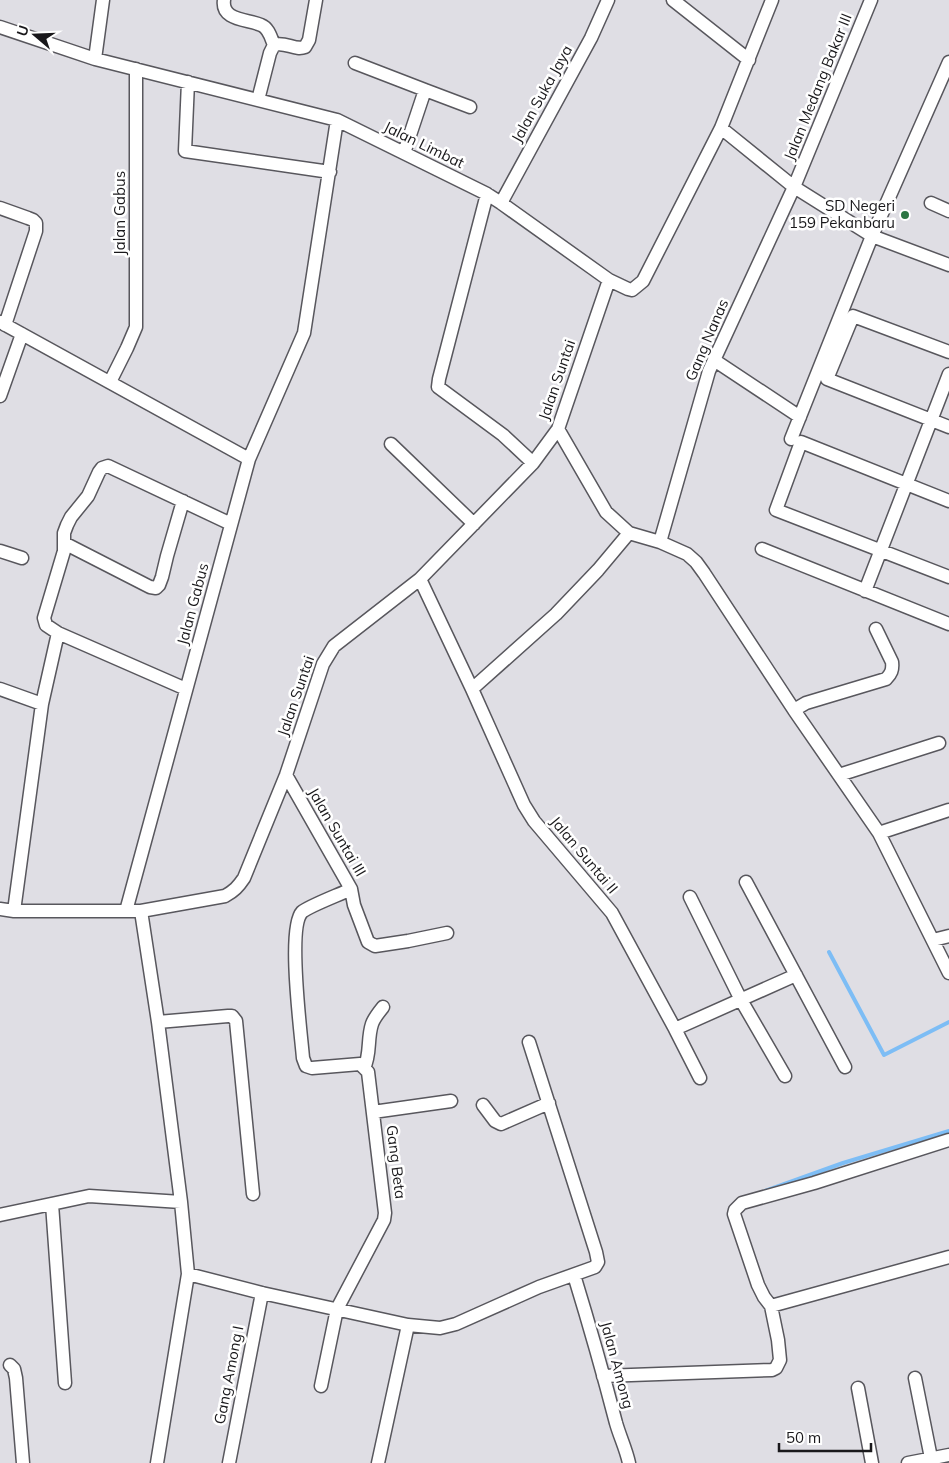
<svg xmlns="http://www.w3.org/2000/svg" width="949" height="1463" viewBox="0 0 949 1463" font-family="Mulish,sans-serif">
<rect width="100%" height="100%" fill="#dfdee4"/>
<g fill="none" stroke-linecap="round" stroke-linejoin="round">
<!-- stream -->
<path stroke="#7dbdf5" stroke-width="4" d="M829,952L884,1055L949,1022
M765,1191L843,1163L949,1131"/>
<defs>
<path id="minor" d="M224,0C221,21 248,19 261,25C269,28 271,38 274,45
M673,0L749,60
M0,27L95,59L337,120L487,194L501,203L609,280L628,289L632,290L643,281L721,128L772,0
M95,59L103,0
M355,63L425,90L404,153
M188,82L185,151L330,172
M425,90L470,107
M258,100L270,53L274,45C285,41 295,51 305,47L309,40L316,0
M721,128L794,187L872,236L949,265
M487,194L439,379L438,387L503,435L533,463
M501,203L591,38L608,0
M931,203L949,211
M0,208L28,218L33,220L36,223V231L5,325
M0,322L249,459L126,911
M949,352L853,316L827,379L949,427
M714,360L800,417
M110,382L127,348L136,327V69
M0,396L22,334
M558,429L606,512L629,533L660,542L687,554L696,562L704,573L794,710L879,833L949,973
M791,439L872,236L949,62
M391,444L474,524
M249,459L304,333L337,120
M949,501L801,442L776,510L949,577
M660,542L709,371L794,187L871,0
M64,543L150,587L156,588L159,585L162,577L167,556L183,501
M762,549L949,624
M0,551L22,558
M420,579L472,689L524,805L534,821L612,913L675,1029L796,975
M865,591L949,374
M0,689L42,704L14,911
M186,689L58,633L46,625L44,618L64,551V533L67,525L71,517L88,496L99,472L102,468L108,466L231,524
M472,689L556,614L598,570L629,533
M42,704L58,633
M794,710L806,703L886,679C891,674 893,670 892,662L876,629
M286,775L351,889L354,905L368,942L375,946L408,941L447,933
M839,775L939,743
M879,833L949,810
M746,882L845,1067
M690,897L741,1000L785,1076
M0,909L14,911H141L225,896C234,891 238,887 244,878L286,775L323,664L334,646L420,579L533,463L558,429L609,280
M141,911L158,1022L181,1202L188,1274L157,1463
M933,940L949,936
M158,1022L228,1016H232L236,1021L253,1194
M675,1029L700,1078
M364,1068C371,1054 367,1039 372,1024C374,1018 379,1012 383,1007
M483,1105L495,1121L501,1124L549,1103
M373,1112L451,1101
M949,1140L814,1183L742,1203L735,1210L734,1214L758,1285L764,1297L771,1306L949,1257
M52,1204L65,1383
M0,1215L89,1196L181,1202
M188,1274L262,1293L408,1325L440,1328L456,1324L539,1287L595,1267L598,1262L596,1252L529,1042
M574,1275C589,1324 603,1373 616,1423C620,1437 626,1449 629,1463
M10,1365L14,1369L16,1378L23,1463
M603,1376L772,1370L776,1368L780,1360L778,1340L771,1306
M915,1378L932,1463
M321,1386L337,1309L384,1220L385,1213L368,1072L360,1064L312,1068L306,1066L303,1058C301,1033 287,928 302,912C309,906 341,894 351,889
M858,1388L872,1463
M229,1463L262,1293
M378,1463L408,1325
M908,1463L949,1455"/>
</defs>
<!-- minor casing -->
<use href="#minor" stroke="#58575d" stroke-width="15"/>
<!-- minor -->
<use href="#minor" stroke="#fff" stroke-width="12"/>
</g>
<!-- markers -->
<circle fill="#2c7543" stroke="#fff" stroke-width="2" cx="905" cy="215" r="5"/>
<g text-anchor="middle" stroke-width="5" stroke-linejoin="round" paint-order="stroke">
<!-- street labels -->
<g font-size="15" fill="#19181b" stroke="#fff">
<text transform="translate(818 87) rotate(-68)" y="5">Jalan Medang Bakar III</text>
<text transform="translate(542 94) rotate(-61)" y="5">Jalan Suka Jaya</text>
<text transform="translate(424 145) rotate(26)" y="5">Jalan Limbat</text>
<text transform="translate(120 213) rotate(-90)" y="5">Jalan Gabus</text>
<text transform="translate(707 340) rotate(-67)" y="5">Gang Nanas</text>
<text transform="translate(557 380) rotate(-71)" y="5">Jalan Suntai</text>
<text transform="translate(193 604) rotate(-75)" y="5">Jalan Gabus</text>
<text transform="translate(296 696) rotate(-71)" y="5">Jalan Suntai</text>
<text transform="translate(337 832) rotate(60)" y="5">Jalan Suntai III</text>
<text transform="translate(584 855) rotate(50)" y="5">Jalan Suntai II</text>
<text transform="translate(396 1162) rotate(83)" y="5">Gang Beta</text>
<text transform="translate(617 1365) rotate(75)" y="5">Jalan Among</text>
<text transform="translate(229 1375) rotate(-79)" y="5">Gang Among I</text>
</g>
<!-- poi labels -->
<g font-size="15" fill="#19181b" stroke="#fff" text-anchor="end">
<text x="895" y="211">SD Negeri<tspan x="895" dy="17">159 Pekanbaru</tspan></text>
</g>
</g>
<!-- north arrow -->
<g transform="translate(35 35) rotate(289)" stroke="#ffffff" stroke-width="4" paint-order="stroke">
<path d="M0-4L9 19L0 12L-9 19Z" fill="#19181b"/>
<text y="-8" font-size="14" font-weight="bold" text-anchor="middle" fill="#19181b">U</text>
</g>
<!-- scale -->
<path d="M779 1443v8h92v-8" fill="none" stroke="#19181b" stroke-width="2.5"/>
<text x="786" y="1443" font-size="15" fill="#19181b" stroke="#ffffff" stroke-width="4" paint-order="stroke">50 m</text>
</svg>
